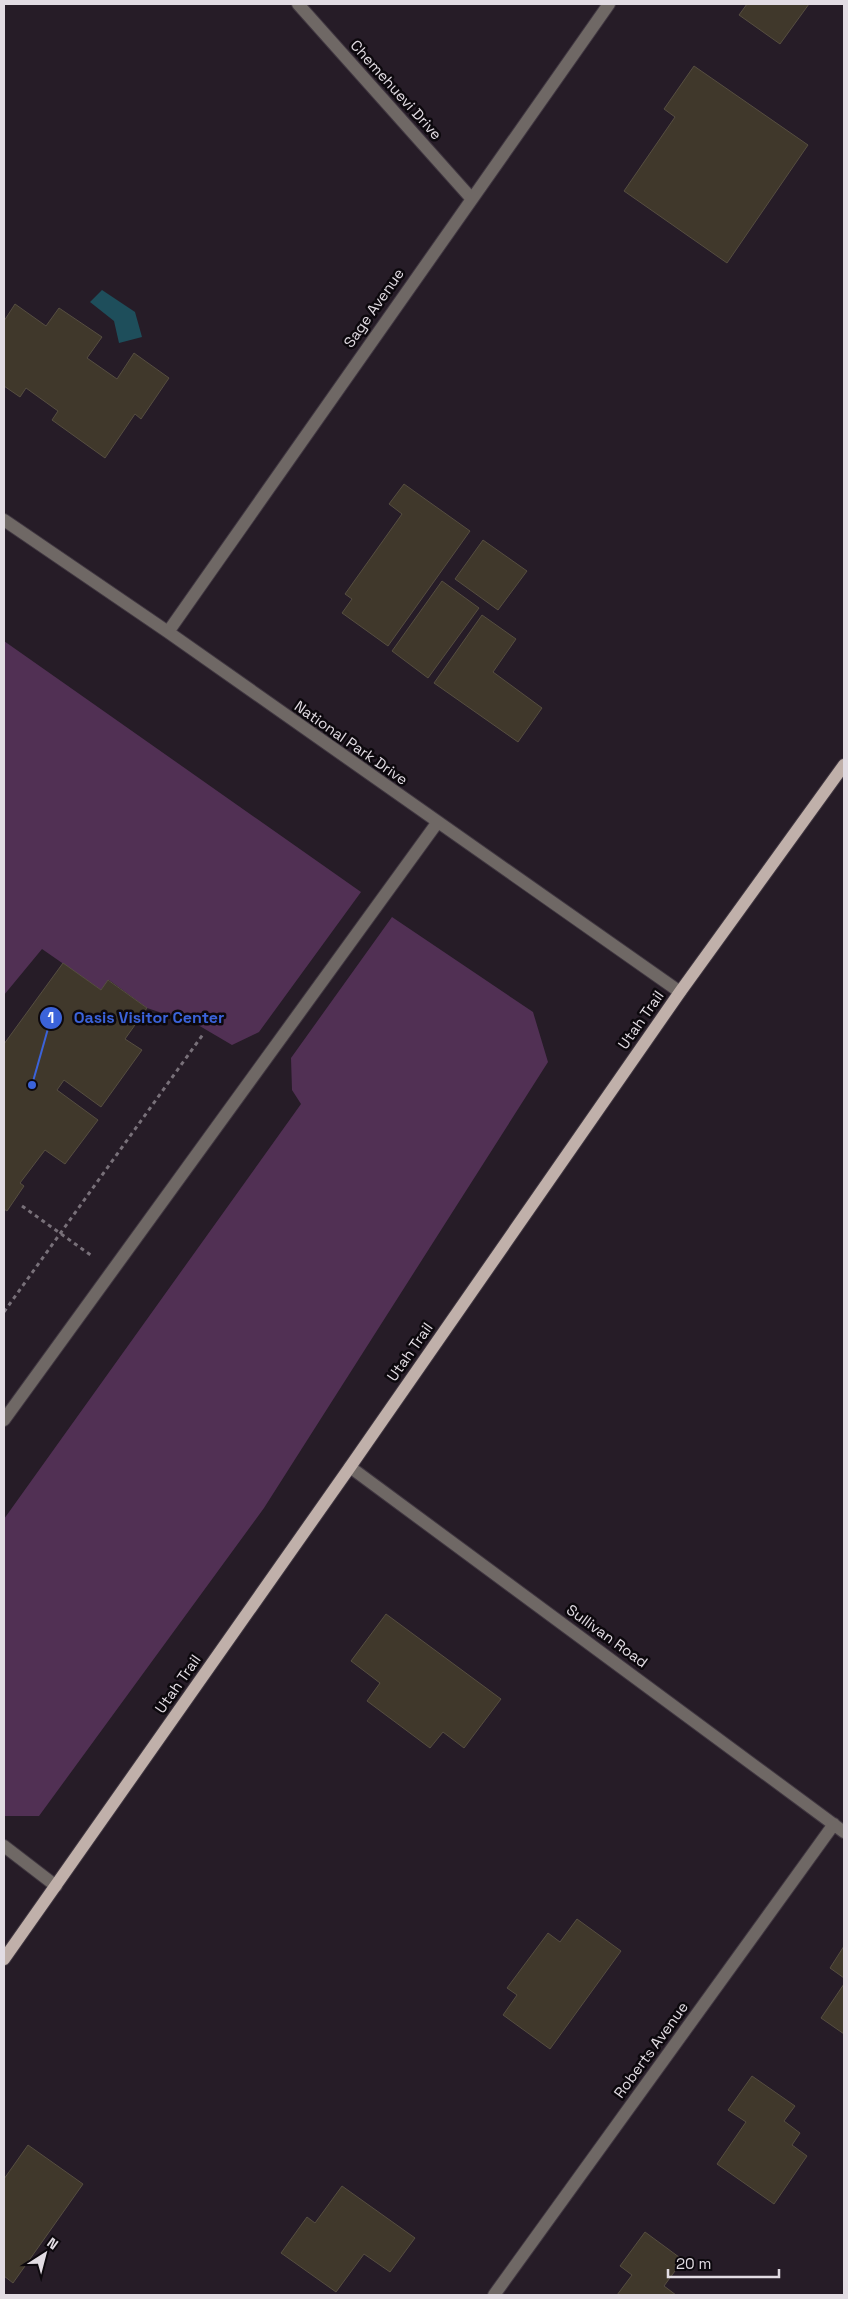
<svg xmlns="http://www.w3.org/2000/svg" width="848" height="2299" viewBox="0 0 848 2299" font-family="'Space Grotesk',sans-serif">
<rect width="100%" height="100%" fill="#261c27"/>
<!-- green -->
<path fill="#513054" d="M4,641L361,892L259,1032L232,1045L198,1025L147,1008L109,980L101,990L42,949L4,995Z
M392,917L533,1012L548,1062L264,1508L39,1816H4V1519L301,1104L292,1090L291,1058Z"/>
<!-- water -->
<path fill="#1e4e5b" d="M102,290L135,312L142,337L119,343L114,321L90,302Z"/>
<!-- building -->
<path fill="#40382b" stroke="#564e41" d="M747,4H809L780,44L739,15Z
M694,66L808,145L727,263L624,191L675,117L664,109Z
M15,304L46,326L59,308L102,337L87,358L117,379L134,353L169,378L141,419L135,414L105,458L52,420L58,411L26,388L20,397L4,386V321Z
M404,484L470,531L388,646L342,613L352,599L345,594L402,514L389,504Z
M483,540L527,571L498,610L455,579Z
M442,581L479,608L428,678L392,651Z
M482,615L516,639L493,672L542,708L518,742L434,683Z
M63,963L101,990L108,980L147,1008L125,1039L142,1050L101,1107L64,1080L57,1090L98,1120L65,1164L45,1150L20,1183L24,1186L7,1211L4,1209V1044Z
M386,1614L501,1699L464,1748L443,1732L430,1748L367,1701L380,1683L351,1661Z
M577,1919L621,1951L550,2049L503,2015L517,1995L507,1988L548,1933L560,1942Z
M844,1946V1978L830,1968Z
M844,1984V2034L821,2018Z
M752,2076L795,2106L784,2121L800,2133L792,2145L807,2156L774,2204L717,2164L746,2122L728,2110Z
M28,2145L83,2184L13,2283L4,2276V2179Z
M342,2186L415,2238L390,2272L364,2254L336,2292L281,2253L307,2217L315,2223Z
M645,2232L683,2260L664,2286L676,2295H617L632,2275L620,2266Z"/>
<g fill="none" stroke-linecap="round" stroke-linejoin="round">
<defs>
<path id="minor" d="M298,4L471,198
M4,520L168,632L680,992
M168,632L609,4
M4,1420L437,823
M350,1467L844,1832
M4,1846L56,1886
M494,2295L834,1824"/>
<path id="major" d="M4,1959L350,1467L680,992L844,765"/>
</defs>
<!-- minor casing -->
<use href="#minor" stroke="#403741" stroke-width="14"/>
<!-- major casing -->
<use href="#major" stroke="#403741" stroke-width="14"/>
<!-- path -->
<path stroke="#787079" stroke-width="3" stroke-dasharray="4 4" stroke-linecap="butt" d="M22,1206L92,1256
M4,1312L204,1033"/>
<!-- minor -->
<use href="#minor" stroke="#6f6865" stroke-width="12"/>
<!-- major -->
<use href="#major" stroke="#c0b0aa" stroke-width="12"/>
</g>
<g text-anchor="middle" stroke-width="5" stroke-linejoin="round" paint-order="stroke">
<!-- street labels -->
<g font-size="15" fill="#e2dce3" stroke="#0c080d">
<text transform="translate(396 90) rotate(48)" y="5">Chemehuevi Drive</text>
<text transform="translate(374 308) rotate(-55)" y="5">Sage Avenue</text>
<text transform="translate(351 743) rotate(35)" y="5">National Park Drive</text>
<text transform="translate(641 1020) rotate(-55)" y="5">Utah Trail</text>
<text transform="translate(410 1352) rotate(-55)" y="5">Utah Trail</text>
<text transform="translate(607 1636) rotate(36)" y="5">Sullivan Road</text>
<text transform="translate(178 1684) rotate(-55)" y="5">Utah Trail</text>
<text transform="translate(651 2050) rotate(-54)" y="5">Roberts Avenue</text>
</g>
</g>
<!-- callouts -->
<path fill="none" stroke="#3b63da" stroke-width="2" d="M32 1085L51 1018"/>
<g fill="#3b63da" stroke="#0c080d" stroke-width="2">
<circle cx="32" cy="1085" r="5"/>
<circle cx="51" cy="1018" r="12"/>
</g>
<g font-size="15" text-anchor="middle" font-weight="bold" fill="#fff">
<text x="51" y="1023">1</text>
</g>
<g font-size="16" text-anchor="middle" font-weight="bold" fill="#3b63da" stroke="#0c080d" stroke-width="5" stroke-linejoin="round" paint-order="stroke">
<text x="149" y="1023">Oasis Visitor Center</text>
</g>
<!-- border -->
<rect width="848" height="2299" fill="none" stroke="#e2dce3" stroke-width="10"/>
<!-- north arrow -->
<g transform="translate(45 2254) rotate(36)" stroke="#0c080d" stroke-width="4" paint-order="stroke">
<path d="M0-4L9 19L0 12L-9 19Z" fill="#e2dce3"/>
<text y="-8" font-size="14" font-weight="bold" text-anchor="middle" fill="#e2dce3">N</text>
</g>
<!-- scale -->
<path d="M668 2269v8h111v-8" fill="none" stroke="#e2dce3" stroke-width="2.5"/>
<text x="676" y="2269" font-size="15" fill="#e2dce3" stroke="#0c080d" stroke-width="4" paint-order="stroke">20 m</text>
</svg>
